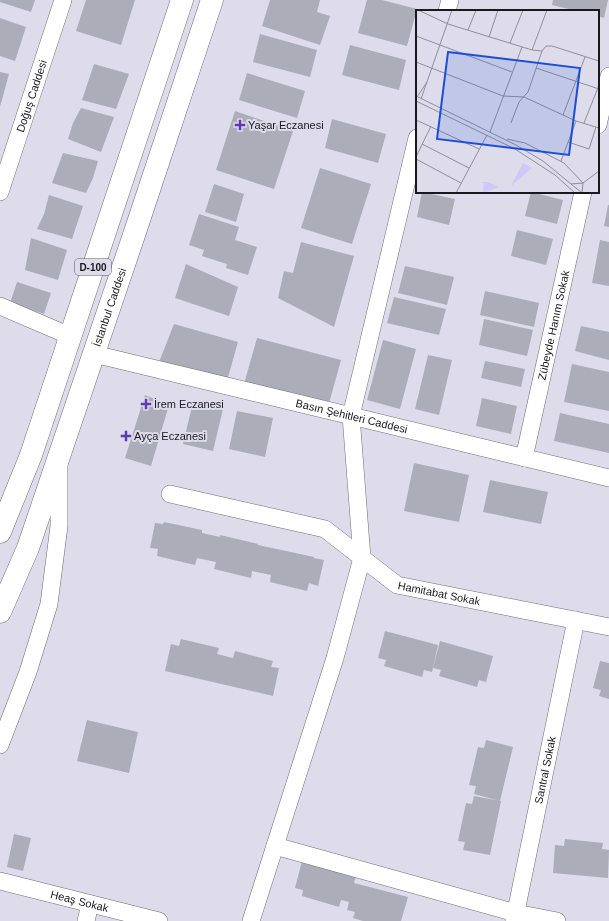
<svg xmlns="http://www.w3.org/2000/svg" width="609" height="921" viewBox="0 0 609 921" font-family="Arial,sans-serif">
<rect width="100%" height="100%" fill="#dedcea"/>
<!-- building -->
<path fill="#adacb9" d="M0,0H35L31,12L0,2Z
M86,0H135L121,45L76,31Z
M270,0H320L317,12L330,16L320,45L262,26Z
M367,0H382L417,9L407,46L358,33Z
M553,0H608L604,18L598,16V11H577L552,5Z
M0,18L26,27L15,61L0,56Z
M260,34L317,50L310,77L253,62Z
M350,45L406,60L399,90L342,75Z
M94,64L129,74L116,109L82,100Z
M0,72L9,74L0,107Z
M247,73L305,91L297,118L239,100Z
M81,108L114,117L101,152L68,139L73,123Z
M235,111L293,131L274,189L216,170Z
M332,119L386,134L378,163L325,148Z
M63,153L98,161L93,178L86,193L52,183Z
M320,168L371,184L352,244L301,228Z
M214,184L244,194L236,222L205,212Z
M422,192L455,199L449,225L417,217Z
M531,192L563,200L557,224L525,216Z
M49,195L83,206L72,239L37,229L44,214Z
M608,205H609V227L604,226Z
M199,214L239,227L235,240L257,247L248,275L226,268L227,264L202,256L204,250L189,245Z
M517,230L553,239L546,265L511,256Z
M31,238L67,250L58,280L25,270Z
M600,240L609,242V286L592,283Z
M301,242L354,256L334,327L278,298L284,271L293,273Z
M186,264L238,287L229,316L175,298Z
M405,266L454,277L447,305L398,293Z
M17,282L51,293L44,314L10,303Z
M485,291L539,303L534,327L480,315Z
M394,297L446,309L439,335L387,323Z
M484,319L533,330L527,356L479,345Z
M174,324L238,342L227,381L159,362Z
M581,326L609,332V360L575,351Z
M257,338L341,360L328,407L244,384Z
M383,340L416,349L400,409L367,400Z
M428,355L452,360L439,415L415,409Z
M485,361L525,369L521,387L481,378Z
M572,364L609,372V411L564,402Z
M145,395L169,405L151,466L125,458Z
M482,398L517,406L511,434L476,426Z
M193,402L223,409L213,451L183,444Z
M237,411L273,418L265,457L229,449Z
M560,413L609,424V453L554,441Z
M414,463L469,475L459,522L404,511Z
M490,480L548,492L541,524L483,512Z
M164,522L202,530V533L220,537V535L258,544V545L314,557V558L324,560L318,586L309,583L307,591L270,582L271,575L252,571L251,578L214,569L216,562L197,558L195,565L157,556L158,549L150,548L155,523L163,524Z
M385,631L438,645L432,672L424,670L422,677L384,666L386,660L378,658Z
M181,639L219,648L217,654L233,658L235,651L273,661L271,667L279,668L273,696L165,671L171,644L179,646Z
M440,641L493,656L486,682L479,680L477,687L439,676L441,670L433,668Z
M600,661L609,663V699L599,696L601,690L593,688Z
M87,720L138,732L129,773L77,761Z
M486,740L513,747L500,801L474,794L476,786L469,785L478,747L484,748Z
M474,796L501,801L490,855L463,850L465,842L458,841L466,803L472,804Z
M14,834L31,838L23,871L7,867Z
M565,839L603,843L602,849L609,850L608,878L553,873L555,845L564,846Z
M302,861L356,876L354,883L408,897L401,921H363L353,918L355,912L347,910L349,902L341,900L339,907L302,896L303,890L295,888Z"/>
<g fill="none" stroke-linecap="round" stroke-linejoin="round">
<defs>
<g id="minor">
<path d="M447,11L450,0"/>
<path d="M598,125L609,76"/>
<path id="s1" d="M0,192L63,0"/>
<path d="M0,306L70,336"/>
<path id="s2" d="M94,354L609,478"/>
<path id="s3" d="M524,458L583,192"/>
<path id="s4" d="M170,494L325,529L397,585L609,627"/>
<path d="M0,745L28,672L49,604L59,526V467"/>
<path d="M275,846L516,913L557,921"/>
<path id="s5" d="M0,881L159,921"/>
<path d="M86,921L90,904"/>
<path d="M251,921L335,658L362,558L351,416L417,138"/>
<path id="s6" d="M514,921L576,620"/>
</g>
<g id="trunk">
<path d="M0,532L31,455L182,0"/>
<path id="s7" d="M0,612L28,548L136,229L212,0"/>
</g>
</defs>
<!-- minor casing -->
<use href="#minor" stroke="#6e6c78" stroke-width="18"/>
<!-- trunk casing -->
<use href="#trunk" stroke="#6e6c78" stroke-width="23"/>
<!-- minor -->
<use href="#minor" stroke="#fff" stroke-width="17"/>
<!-- trunk -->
<use href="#trunk" stroke="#fff" stroke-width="22"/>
</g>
<!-- markers -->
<g fill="#5f3bb3" stroke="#dedcea" stroke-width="1.5">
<path d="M238 119h4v4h4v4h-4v4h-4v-4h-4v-4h4z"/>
<path d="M144 398h4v4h4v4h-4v4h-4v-4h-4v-4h4z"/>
<path d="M124 430h4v4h4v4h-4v4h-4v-4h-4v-4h4z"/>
</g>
<g text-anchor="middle" stroke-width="4" stroke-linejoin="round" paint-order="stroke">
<!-- shield labels -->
<rect fill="#dedcea" stroke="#54535a" stroke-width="1" x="75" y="259" width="36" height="16" rx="3"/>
<g font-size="10" font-weight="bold" fill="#19181d">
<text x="93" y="271">D-100</text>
</g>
<!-- street labels -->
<g font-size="11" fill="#19181d" stroke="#dedcea">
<text dy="4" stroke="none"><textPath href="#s1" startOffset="101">Doğuş Caddesi</textPath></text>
<text dy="4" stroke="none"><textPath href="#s7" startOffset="324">İstanbul Caddesi</textPath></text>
<text dy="4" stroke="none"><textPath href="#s3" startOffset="136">Zübeyde Hanım Sokak</textPath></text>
<text dy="4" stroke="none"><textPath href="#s2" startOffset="265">Basın Şehitleri Caddesi</textPath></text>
<text dy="4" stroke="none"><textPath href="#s4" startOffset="293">Hamitabat Sokak</textPath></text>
<text dy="4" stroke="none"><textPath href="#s6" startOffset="154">Santral Sokak</textPath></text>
<text dy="4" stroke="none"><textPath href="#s5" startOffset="82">Heaş Sokak</textPath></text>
</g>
<!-- poi labels -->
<g font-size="11" fill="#19181d" stroke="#dedcea" text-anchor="start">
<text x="248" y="129">Yaşar Eczanesi</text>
<text x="154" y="408">İrem Eczanesi</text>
<text x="134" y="440">Ayça Eczanesi</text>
</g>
</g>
<!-- overview -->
<g transform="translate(416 10)">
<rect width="183" height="183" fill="#dedcea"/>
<path d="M107,153L116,158L95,176ZM64,172H72L83,177L67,183L68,173Z" fill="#cec7f7"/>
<path fill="none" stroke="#8f8e98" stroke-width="1" d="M2,0L32,14L116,40L126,41L130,36H136L183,51M52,20L60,0M0,26L96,62M73,27L82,0M94,33L107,0M116,40L131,0M0,52L87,86L108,87L160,111L183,118M120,58L183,79M0,86L100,135L127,151L166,183M1,87L11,72M5,89L36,0M0,91L99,139L139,165L159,183M147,105L169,47M0,110L63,139M95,113L103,92L112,82L126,41M168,113L183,75M74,122L106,37M91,129L109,133L148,153L167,173L166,183M152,132L173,139L180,117M6,134L53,158M0,147L15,116M0,149L45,173M145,151L160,111M167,173L183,161M155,174L167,173M40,183L71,125"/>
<path fill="#1d4ed8" fill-opacity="0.15" stroke="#1d4ed8" stroke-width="2" d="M32,42L164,58L153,145L21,129Z"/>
<rect width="183" height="183" fill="none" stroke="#19181d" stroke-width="2"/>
</g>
</svg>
